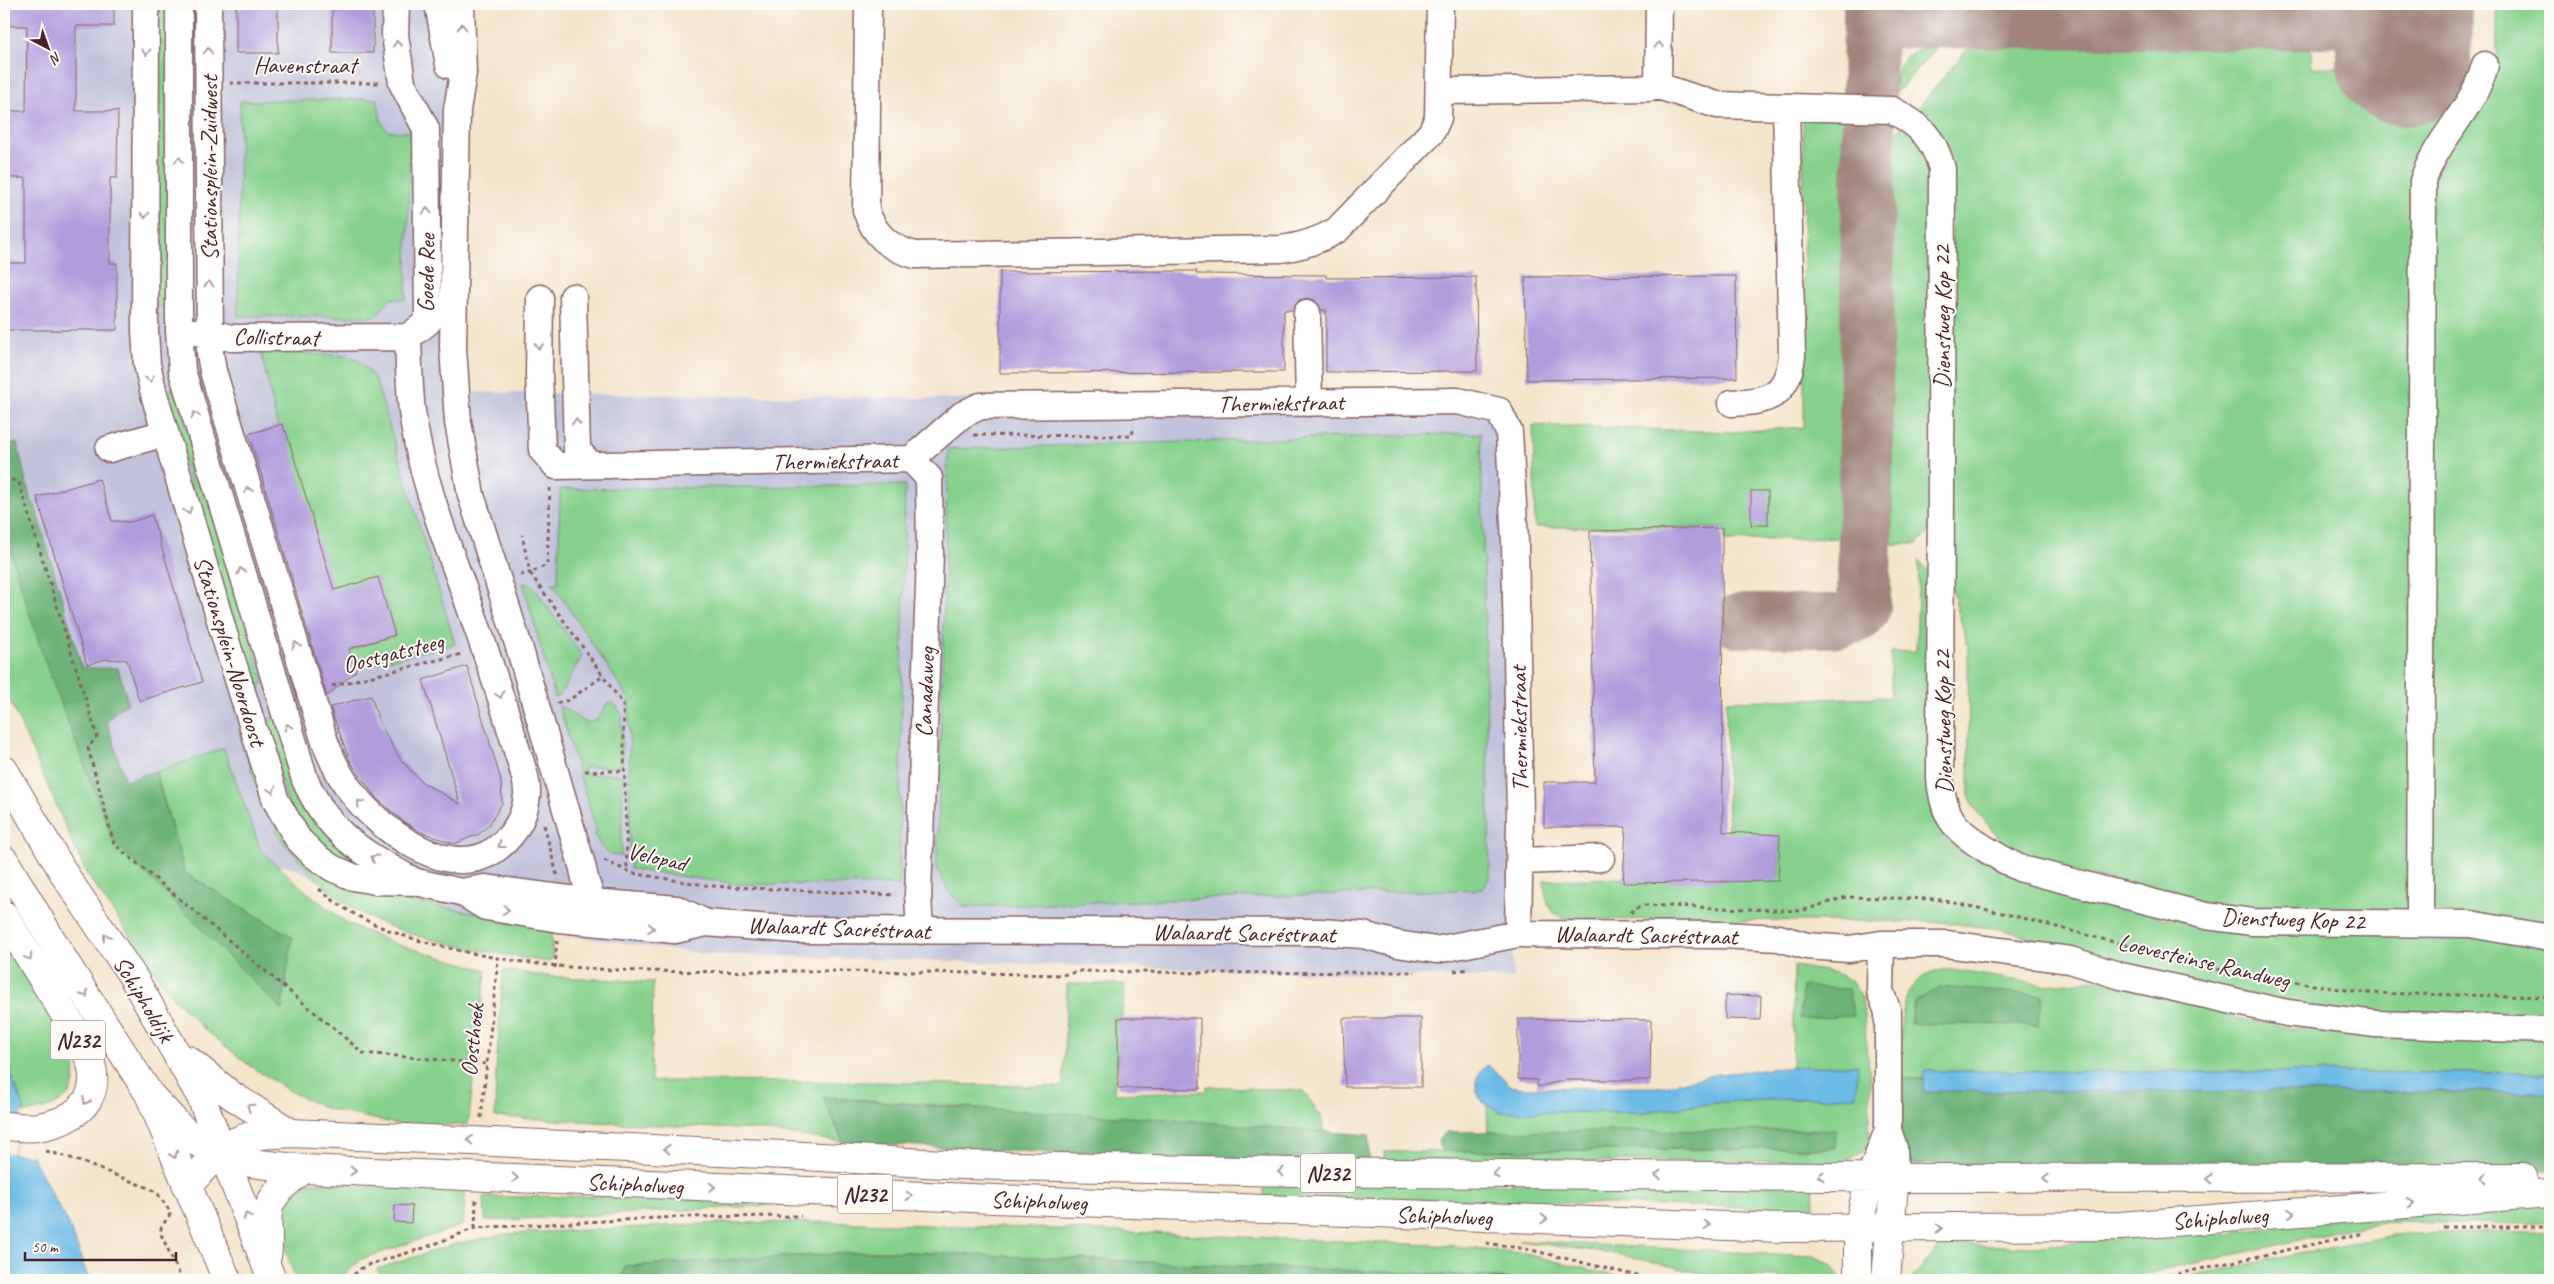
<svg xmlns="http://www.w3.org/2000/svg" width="2554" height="1284" viewBox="0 0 2554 1284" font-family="Caveat,sans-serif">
<rect width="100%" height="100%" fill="#fdfcf7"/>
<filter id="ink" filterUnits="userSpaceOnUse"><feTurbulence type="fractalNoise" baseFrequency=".02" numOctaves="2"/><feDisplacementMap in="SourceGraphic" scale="10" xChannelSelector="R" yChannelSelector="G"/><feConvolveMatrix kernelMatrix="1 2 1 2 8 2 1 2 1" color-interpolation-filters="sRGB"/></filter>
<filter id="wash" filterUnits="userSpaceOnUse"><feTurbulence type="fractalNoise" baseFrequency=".0096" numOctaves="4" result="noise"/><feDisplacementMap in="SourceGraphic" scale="20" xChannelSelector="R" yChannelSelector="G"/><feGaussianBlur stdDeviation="1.12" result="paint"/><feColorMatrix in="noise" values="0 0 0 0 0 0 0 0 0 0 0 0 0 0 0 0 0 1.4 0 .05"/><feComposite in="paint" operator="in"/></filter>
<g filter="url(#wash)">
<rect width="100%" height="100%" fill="#f4e4ca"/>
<!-- industrial -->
<path fill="#c2c2dc" d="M4,4H454L447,392L1504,406L1513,979L705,954L380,910L288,865L124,907L4,593Z"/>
<!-- green -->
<path fill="#86d18d" stroke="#68785c" d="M155,4H169V306L166,308L157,306Z
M2497,4H2550V927L2429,912L2430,184L2497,63Z
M1970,46L2311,50L2312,67H2474L2423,158L2411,913H2247L2209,908L2013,855L1974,808L1969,795L1968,647L1948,574L1953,162L1940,132L1918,108Z
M1937,47L1901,88L1895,92C1897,61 1904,49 1937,47Z
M377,99L381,121L388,131L411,132L406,299H391L375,317L238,316L240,101Z
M1843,113L1841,531L1836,538L1725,541V528L1535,527L1533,425L1732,432L1804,427L1803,114Z
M1904,126L1914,132L1935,173L1933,528L1917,544H1892L1893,141L1897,131Z
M261,351L347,356L359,361L375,378L455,644L354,668L348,650L394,636L378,583L331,597L278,429Z
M173,388L176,389L264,683L256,688L252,686L164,394Z
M1481,433L1490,876L1483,889L964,907L948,891L937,867L948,449Z
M905,485L899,885L737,884L630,869L629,699L552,583H558L560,489Z
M4,521L114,841L282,1009L292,937L185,873L156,772L224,748L261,851L308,893L348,924L396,944L486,970L468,1125L397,1124L327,1109L293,1093L250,1066L203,1028L173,998L86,873L4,687Z
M1919,560L1932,576L1931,809L1948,832L2162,918L2449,932L2550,948V1020L2334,1011L2166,978L2001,929L1938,922L1569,919C1548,917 1545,897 1544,880L1779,874V837H1728L1726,701L1891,697V652L1916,651Z
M523,583L532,585L582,656L560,695L555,698Z
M611,703L615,704L622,715V764L618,767H584V774H617L623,777L621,856C606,856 601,847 594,834L597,833L559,706C578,712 589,741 607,704Z
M271,718L275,719L376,869L337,860L293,818L263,723Z
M239,731L248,734L267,789L359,887L403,900L549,926L551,928L553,958L549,962C497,954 411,940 366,916C340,902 318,882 299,860C292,851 283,843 278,833C260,801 250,766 239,731Z
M4,939L70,1050C85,1093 63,1108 23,1113L24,1109L4,1055Z
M1794,966L1836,973L1852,982L1862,998L1870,1077L1869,1141L1861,1153L1836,1166L1811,1162L1720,1161L1384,1162V1152L1835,1148L1836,1130L1488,1132L1487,1105L1501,1112H1643L1723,1102L1856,1096L1857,1065L1792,1067Z
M1946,969L2045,985L2100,980L2249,1021L2337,1033L2550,1037V1073L1925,1071L1923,1079L1901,1078C1901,1053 1897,1007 1912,987C1920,976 1933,972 1946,969Z
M503,970L543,976L653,982L651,1081L877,1082L1063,1087L1067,984H1125L1114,1093L1206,1091L1207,1086L1303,1091L1321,1116L1323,1132L823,1097L843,1142L759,1130L495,1117L496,1072Z
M309,1182L466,1186L463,1225L362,1259L339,1280H296L276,1222L288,1197Z
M1813,1183L1814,1206L1805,1212L1736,1207L1264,1196V1184Z
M616,1196L814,1203L485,1221L484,1197Z
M2550,1201V1222L2529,1224L2381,1222L2142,1275L2097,1280H1911L1942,1244L2032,1247L2129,1237L2227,1234L2390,1211Z
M821,1222L1032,1228L1456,1246L1522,1253L1632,1280H1517L1480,1276L884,1251L626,1266L621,1280H384L377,1269L455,1244L506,1234L724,1223Z
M2467,1232L2550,1233V1280H2170L2393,1235Z
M1520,1241L1813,1256L1830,1263L1842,1280L1705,1274L1617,1254Z"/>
<!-- forest -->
<path fill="#6cb378" stroke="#5b6952" d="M17,443L30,498L35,506L82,668H118L128,703L116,711L107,722L125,781L155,771L185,873L292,937L282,1010L114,842L45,662L4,532V445Z
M1802,986L1848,989L1854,1016L1800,1019Z
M1940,987L2043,995L2038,1025L1910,1024L1914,1002Z
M1901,1078L1923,1079L1924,1091L2550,1092V1170L1904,1164L1901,1157Z
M823,1097L919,1105L1166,1119L1369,1135V1162L1206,1161L843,1142Z
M1836,1130L1835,1148L1441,1151L1438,1140L1446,1132Z
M884,1251L1480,1276L1517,1280H621L625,1266Z"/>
<!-- water -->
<path fill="#6cbae6" stroke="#5b6c88" d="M4,1055L24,1109L21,1113L13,1154L32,1156L71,1230L89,1280H4Z
M1488,1065L1511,1086L1525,1088L1660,1087L1718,1074L1792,1067L1858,1065L1856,1096L1723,1102L1643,1112H1501C1495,1109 1488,1106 1483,1102C1472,1090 1474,1073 1488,1065Z
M1924,1071L2550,1073V1092L1923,1091Z"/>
<!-- pier -->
<path fill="#f4e4ca" d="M4,1115L16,1136L13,1153H4Z"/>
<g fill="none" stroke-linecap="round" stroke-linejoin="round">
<!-- taxiway -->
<path stroke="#9f827a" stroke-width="54" d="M1871,4L1875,11L1889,21L2310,23L2338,18L2359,4
M1738,621H1840L1858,615L1864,607L1870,4"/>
<!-- runway -->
<path stroke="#9f827a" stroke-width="136" d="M2404,58L2405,4"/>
</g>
<g id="blocks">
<!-- building -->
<path fill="#b19cdd" d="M4,4H114V26H76V111H118L117,178H110V263H117V330H4V263H26V178H4V111H26L27,26H4Z
M236,4H278V53H236Z
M332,4H373V53H332Z
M1197,271L1196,274L1326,275V278L1476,277L1477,371L1326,372V310H1321L1315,300L1307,298L1299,300L1293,310H1284V372L1000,373V272Z
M1736,276L1737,378L1527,380L1525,277Z
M282,424L285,432L286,431L334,590L378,577L395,635L349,649L356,671L327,696L249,434Z
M99,479L112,521L131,522L152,515L202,682L139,701L127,660L106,659L87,665L37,497Z
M1751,491H1768V525H1751Z
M1722,528L1723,832L1780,835L1778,881L1623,883L1626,827H1544V782H1595L1590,531Z
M467,666L501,780L502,803L489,825L479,834L454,844L421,832L404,822L375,797L350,761L330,707L371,696L380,724L400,759L422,782L460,804L423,680Z
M1725,995L1761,996L1760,1020L1725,1019Z
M1118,1018H1200V1089L1118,1088Z
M1343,1018H1421V1087H1345Z
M1518,1019L1651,1020L1650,1080H1566L1537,1087V1080L1518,1079Z
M395,1205L412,1206L411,1223L394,1222Z"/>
</g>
</g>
<g filter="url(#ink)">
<use href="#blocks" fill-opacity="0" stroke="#866463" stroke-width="1"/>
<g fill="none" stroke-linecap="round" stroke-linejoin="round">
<defs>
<path id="minor" d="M146,4L145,331L147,364L154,394L227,644L276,801L298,839L315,856L332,868L353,877L375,881L416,882L461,892L486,907L559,919L675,930L706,923L798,930L1321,932L1363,935L1397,944L1436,950L1518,934L1721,935L1779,938L1807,946L1849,949L1881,944H1946L2070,960L2121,976L2287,1013L2376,1024L2550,1030
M179,4V331L182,371L305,780C330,836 362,852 414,881
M208,4L210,353L213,371L324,739C331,759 340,777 353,794C379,828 443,877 488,854C510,842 525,820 527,795C528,779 520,762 516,747C501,696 484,646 466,596C444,536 420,474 412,411C409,386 409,361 408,337
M396,4L395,35L402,83L426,129L428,322L408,337
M438,4L449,65
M461,4L463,73L457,110L453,347L458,422L471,495L520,650L582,865C586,887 592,903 603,922
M868,4L866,210C874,235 889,248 915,255L1281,249C1303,246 1319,241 1337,230L1431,133L1438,118L1440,4
M1658,86L1659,4
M1439,91L1649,88L1658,86L1717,105L1892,110C1920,125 1934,138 1942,169L1940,778C1943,815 1953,829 1984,848C1997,856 2008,863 2022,869L2206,916L2253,922L2470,924L2550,938
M573,297L577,450L591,465
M540,298L539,374L542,450L556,466L911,459L962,415L980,406L1458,401L1499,411L1509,432L1515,542L1520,818L1518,934
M1307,313L1309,403
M193,332L210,333L231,338L408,337
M1732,403C1770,401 1787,396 1792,356L1786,107
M109,449L165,433
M911,459L929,478L930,555L918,896L920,931
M1520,861L1601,858
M461,892L484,888L592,902L677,909L706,923
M2420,923L2423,181C2436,139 2474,109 2485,65
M1881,944L1880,991L1888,1012V1130L1894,1148L1895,1177
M1870,1176L1888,1130"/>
<path id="major" d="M4,770L66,877L133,977L201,1097L272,1280
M4,860L63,959L149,1094L227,1280
M4,915C21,944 38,972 56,1000C66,1017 86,1046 91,1064C102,1102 71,1122 38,1127C27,1129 15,1126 4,1126
M188,1060L231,1095L291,1133
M149,1094L179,1126L198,1143L251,1163L304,1169L994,1199L1782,1228L2120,1226L2550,1193
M187,1187C203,1169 223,1143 247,1137C261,1134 277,1134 291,1133L786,1155L961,1165L1295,1172L1926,1178L2523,1177
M1858,1229L1870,1176
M1890,1229L1895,1177
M267,1256C270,1241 266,1226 268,1212C271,1193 290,1180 304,1169"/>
<path id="highway" d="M1858,1280V1229
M1886,1280L1890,1229"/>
</defs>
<!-- minor casing -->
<use href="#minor" stroke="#866463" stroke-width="29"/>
<!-- major casing -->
<use href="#major" stroke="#866463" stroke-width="30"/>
<!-- highway casing -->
<use href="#highway" stroke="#866463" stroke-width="30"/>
<!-- path -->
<path stroke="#866463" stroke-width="3" stroke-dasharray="4 4" stroke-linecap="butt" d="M230,83H379
M974,435L1132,436L1134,426
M4,476L19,483L97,736L88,748L114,844L363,1053L487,1064
M550,488L547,565L530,573L623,704L627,871
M520,575L530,573L522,535
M332,686L462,654
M557,703L569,700L603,676
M585,771H625
M544,825L557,875
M604,860L631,873L711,886L896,895
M319,889C358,923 404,938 453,949C570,977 691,971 810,971C894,971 978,973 1062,975L1081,971L1211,973L1415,972
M1631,913L1634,909L1643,905L1801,911L1846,897L1936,899L2007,914L2228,972L2366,993L2550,997
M555,968L557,941
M1454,971L1470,969
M481,1118L498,960
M46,1151L74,1159L151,1189L158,1194L171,1213L162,1226L160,1232L182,1280
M2443,1227H2550
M475,1228L476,1200
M1486,1243L1527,1249L1654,1280
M348,1280L360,1269L370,1264L424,1248L475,1228L677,1217L801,1216
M2138,1280L2177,1274L2365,1233"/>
<!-- minor -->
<use href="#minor" stroke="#fff" stroke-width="26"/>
<!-- major -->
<use href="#major" stroke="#fff" stroke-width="28"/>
<!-- highway -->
<use href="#highway" stroke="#fff" stroke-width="28"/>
</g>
<!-- one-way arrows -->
<defs><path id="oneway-chevron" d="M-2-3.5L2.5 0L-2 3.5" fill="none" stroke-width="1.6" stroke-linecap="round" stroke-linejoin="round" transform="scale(1.25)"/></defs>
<g stroke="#ae9aa0">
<use href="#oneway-chevron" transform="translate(462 27) rotate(-92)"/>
<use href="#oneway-chevron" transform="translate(397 44) rotate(-97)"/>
<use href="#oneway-chevron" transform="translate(1659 45) rotate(-90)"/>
<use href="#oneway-chevron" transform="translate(208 51) rotate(-90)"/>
<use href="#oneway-chevron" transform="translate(146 52) rotate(90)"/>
<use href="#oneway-chevron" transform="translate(179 160) rotate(-90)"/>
<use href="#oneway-chevron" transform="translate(427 211) rotate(-91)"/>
<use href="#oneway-chevron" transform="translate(145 215) rotate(90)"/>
<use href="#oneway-chevron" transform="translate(209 284) rotate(-90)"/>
<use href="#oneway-chevron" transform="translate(539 346) rotate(91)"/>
<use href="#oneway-chevron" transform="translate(150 379) rotate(77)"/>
<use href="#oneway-chevron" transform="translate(195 415) rotate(-106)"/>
<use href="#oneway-chevron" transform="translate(576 422) rotate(-92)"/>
<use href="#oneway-chevron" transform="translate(248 490) rotate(-107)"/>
<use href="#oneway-chevron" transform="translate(188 511) rotate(74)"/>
<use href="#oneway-chevron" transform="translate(241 571) rotate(-107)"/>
<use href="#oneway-chevron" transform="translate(296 645) rotate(-107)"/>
<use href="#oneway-chevron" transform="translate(500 695) rotate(72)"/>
<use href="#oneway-chevron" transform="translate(288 727) rotate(-108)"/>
<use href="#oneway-chevron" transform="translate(272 790) rotate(72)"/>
<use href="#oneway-chevron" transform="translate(360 803) rotate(-131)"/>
<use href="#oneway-chevron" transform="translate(501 845) rotate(142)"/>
<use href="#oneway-chevron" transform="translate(374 858) rotate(-148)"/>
<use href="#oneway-chevron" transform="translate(506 910) rotate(9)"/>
<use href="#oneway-chevron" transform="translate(651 928) rotate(6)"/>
<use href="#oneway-chevron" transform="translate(106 937) rotate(-123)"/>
<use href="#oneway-chevron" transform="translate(29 957) rotate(59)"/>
<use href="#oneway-chevron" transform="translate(85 994) rotate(57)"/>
<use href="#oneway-chevron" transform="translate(86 1101) rotate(120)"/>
<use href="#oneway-chevron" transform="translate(250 1107) rotate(-146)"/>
<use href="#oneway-chevron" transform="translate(470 1140) rotate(-177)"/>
<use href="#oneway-chevron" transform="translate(667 1149) rotate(-177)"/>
<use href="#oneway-chevron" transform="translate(174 1155) rotate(68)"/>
<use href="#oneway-chevron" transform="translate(353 1171) rotate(2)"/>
<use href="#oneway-chevron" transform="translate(1281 1172) rotate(-179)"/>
<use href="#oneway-chevron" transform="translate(1496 1174) rotate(-180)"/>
<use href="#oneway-chevron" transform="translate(1658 1175) rotate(-180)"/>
<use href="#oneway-chevron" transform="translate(1821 1176) rotate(-180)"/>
<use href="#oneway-chevron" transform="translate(515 1178) rotate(3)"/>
<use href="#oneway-chevron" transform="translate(2484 1178) rotate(180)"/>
<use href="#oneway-chevron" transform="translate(2046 1179) rotate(-180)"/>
<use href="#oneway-chevron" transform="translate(2209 1179) rotate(-180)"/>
<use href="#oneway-chevron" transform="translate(712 1187) rotate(2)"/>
<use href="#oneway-chevron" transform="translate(909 1196) rotate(2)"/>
<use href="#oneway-chevron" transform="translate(2411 1203) rotate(-5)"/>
<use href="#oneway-chevron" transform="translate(2291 1213) rotate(-4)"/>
<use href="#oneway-chevron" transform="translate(247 1216) rotate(-110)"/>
<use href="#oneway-chevron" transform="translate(1544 1219) rotate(2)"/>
<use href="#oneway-chevron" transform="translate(1707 1225) rotate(2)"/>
<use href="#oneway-chevron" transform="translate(1939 1228) rotate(-1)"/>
</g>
</g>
<g text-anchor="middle" stroke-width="4" stroke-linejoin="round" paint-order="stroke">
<!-- shield labels -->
<g fill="#fdfcf7" stroke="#806168" stroke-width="1">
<rect x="50.5" y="1020.5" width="55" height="39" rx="4"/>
<rect x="1300.5" y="1153.5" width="55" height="39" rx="4"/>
<rect x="837.5" y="1174.5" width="55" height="39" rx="4"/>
</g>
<g font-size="22" font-weight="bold" fill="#4a1f2b">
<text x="78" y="1048">N232</text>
<text x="1328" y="1181">N232</text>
<text x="865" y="1202">N232</text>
</g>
<!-- street labels -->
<g font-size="24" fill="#4a1f2b" stroke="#fdfcf7">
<text x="305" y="73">Havenstraat</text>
<text transform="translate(209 168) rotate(-90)" y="8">Stationsplein-Zuidwest</text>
<text transform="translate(426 273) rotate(-89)" y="8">Goede Ree</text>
<text transform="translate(1942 317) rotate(-90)" y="8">Dienstweg Kop 22</text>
<text transform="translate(276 337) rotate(1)" y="8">Collistraat</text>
<text transform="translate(1281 403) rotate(-1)" y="8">Thermiekstraat</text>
<text transform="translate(835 461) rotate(-1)" y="8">Thermiekstraat</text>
<text transform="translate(230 651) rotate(73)" y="8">Stationsplein-Noordoost</text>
<text transform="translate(393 653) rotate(-14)" y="8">Oostgatsteeg</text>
<text transform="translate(925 692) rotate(-88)" y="8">Canadaweg</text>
<text transform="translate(1943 722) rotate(-91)" y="8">Dienstweg Kop 22</text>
<text transform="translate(1519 729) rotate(-91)" y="8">Thermiekstraat</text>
<text transform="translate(657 857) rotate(13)" y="8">Velopad</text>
<text transform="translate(2293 919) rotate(2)" y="8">Dienstweg Kop 22</text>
<text transform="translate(839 928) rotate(2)" y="8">Walaardt Sacréstraat</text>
<text transform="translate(1244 933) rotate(1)" y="8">Walaardt Sacréstraat</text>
<text transform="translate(1646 935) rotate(1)" y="8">Walaardt Sacréstraat</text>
<text transform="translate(2204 961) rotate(13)" y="8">Loevesteinse Randweg</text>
<text transform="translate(144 999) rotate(59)" y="8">Schipholdijk</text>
<text transform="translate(472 1040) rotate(-84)" y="8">Oosthoek</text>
<text transform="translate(635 1184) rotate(3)" y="8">Schipholweg</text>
<text transform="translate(1039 1201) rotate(2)" y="8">Schipholweg</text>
<text transform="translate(1444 1216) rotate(2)" y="8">Schipholweg</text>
<text transform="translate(2220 1218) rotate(-4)" y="8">Schipholweg</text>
</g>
</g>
<!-- margin -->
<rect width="2554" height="1284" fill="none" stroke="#fdfcf7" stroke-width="20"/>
<!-- north arrow -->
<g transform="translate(48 48) rotate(139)" stroke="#fdfcf7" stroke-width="4" paint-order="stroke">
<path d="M0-4L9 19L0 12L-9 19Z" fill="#4a1f2b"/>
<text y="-8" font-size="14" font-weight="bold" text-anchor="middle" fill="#4a1f2b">N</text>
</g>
<!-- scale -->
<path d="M25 1252v8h151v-8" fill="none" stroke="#4a1f2b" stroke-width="2.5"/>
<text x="32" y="1252" font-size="15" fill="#4a1f2b" stroke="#fdfcf7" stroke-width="4" paint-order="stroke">50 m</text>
</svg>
